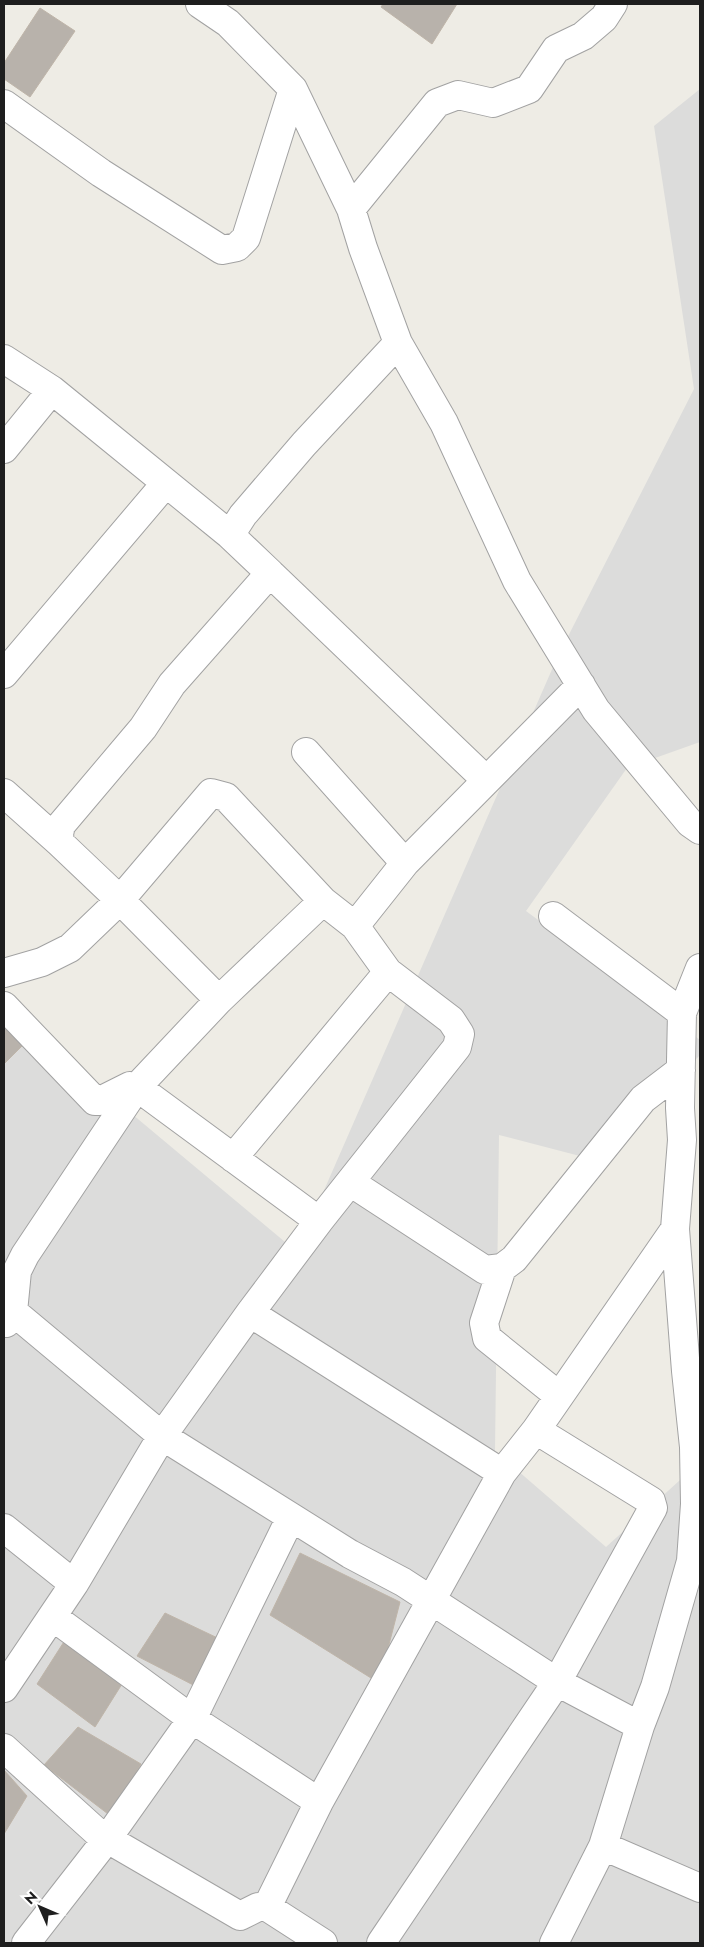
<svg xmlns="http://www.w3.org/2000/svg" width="704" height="1947" viewBox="0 0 704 1947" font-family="Jost,sans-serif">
<rect width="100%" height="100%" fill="#eeece5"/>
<!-- residential -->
<path fill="#dcdcdb" d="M700,89V742L627,768L526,911L700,1040V1055L599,1161L499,1135L495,1451L606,1547L700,1462V1943H4V1007L297,1252L557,658L694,389L654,126Z"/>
<!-- building -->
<path fill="#b8b2ab" stroke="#bfb5a9" d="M383,4H457L432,44L381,7Z
M40,8L75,31L30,97L4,79V63Z
M4,1009L31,1037L4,1064Z
M300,1553L400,1602L379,1683L270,1615Z
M165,1613L226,1642L201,1689L137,1656Z
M67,1637L127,1676L95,1727L37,1684Z
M78,1727L141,1764L112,1817L44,1765Z
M4,1770L27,1796L4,1834Z"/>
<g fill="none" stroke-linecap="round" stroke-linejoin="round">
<defs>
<path id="street" d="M200,4L228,23L293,89L351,209L363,248L398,343L444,423L517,581L596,710L690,823L700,830
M4,104L101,173L222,250L237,247L246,238L293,89
M351,209L437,103L458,95L493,103L529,89L556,49L583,36L604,18L613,4
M4,359L52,390L230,535
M4,449L52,390
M270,573L486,780
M4,674L166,483
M306,752L405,863
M4,793L60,843
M553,916L682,1013
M355,926L405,863L581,685
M4,973L42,962L70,948L120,900L211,793L226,797L323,901L355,926L388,972L451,1020L460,1034L457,1047L319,1221L250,1313L162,1436L74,1584L4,1688
M219,1000L120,900L60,843L59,834L61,825L143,728L172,684L270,573L230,535L243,515L304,444L398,343
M4,1006L95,1101H100L130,1086L137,1087L319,1221
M233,1158L388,972
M350,1182L485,1270L502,1268L514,1259L643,1099L681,1070
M502,1268L484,1323L487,1338L559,1396
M4,1304L162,1436L350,1554L403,1582L557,1682L640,1726
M250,1313L502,1473L536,1430L675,1229
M6,1323L13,1312L17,1271L25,1255L137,1087L219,1000L323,901
M4,1528L74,1584
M53,1617L192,1719L319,1802
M4,1748L99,1834L240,1916L258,1907H267L323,1943
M603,1846L700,1888
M267,1907L319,1802L502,1473
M26,1943L107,1839L192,1719L291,1517
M381,1943L557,1682L653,1508L651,1501L536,1430
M554,1943L603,1846L640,1726L655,1687L691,1561L695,1504L694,1447L686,1371L675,1229L682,1140L680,1108L682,1013L700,968"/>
</defs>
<!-- street casing -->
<use href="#street" stroke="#a2a2a2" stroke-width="30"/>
<!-- street -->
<use href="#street" stroke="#fff" stroke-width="28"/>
</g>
<!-- border -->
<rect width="704" height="1947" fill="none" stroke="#1e1e1e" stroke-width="10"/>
<!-- north arrow -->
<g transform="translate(40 1907) rotate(315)" stroke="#ffffff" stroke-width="4" paint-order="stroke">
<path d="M0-4L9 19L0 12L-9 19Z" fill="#1e1e1e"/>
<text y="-8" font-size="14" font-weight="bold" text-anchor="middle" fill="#1e1e1e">N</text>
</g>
</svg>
